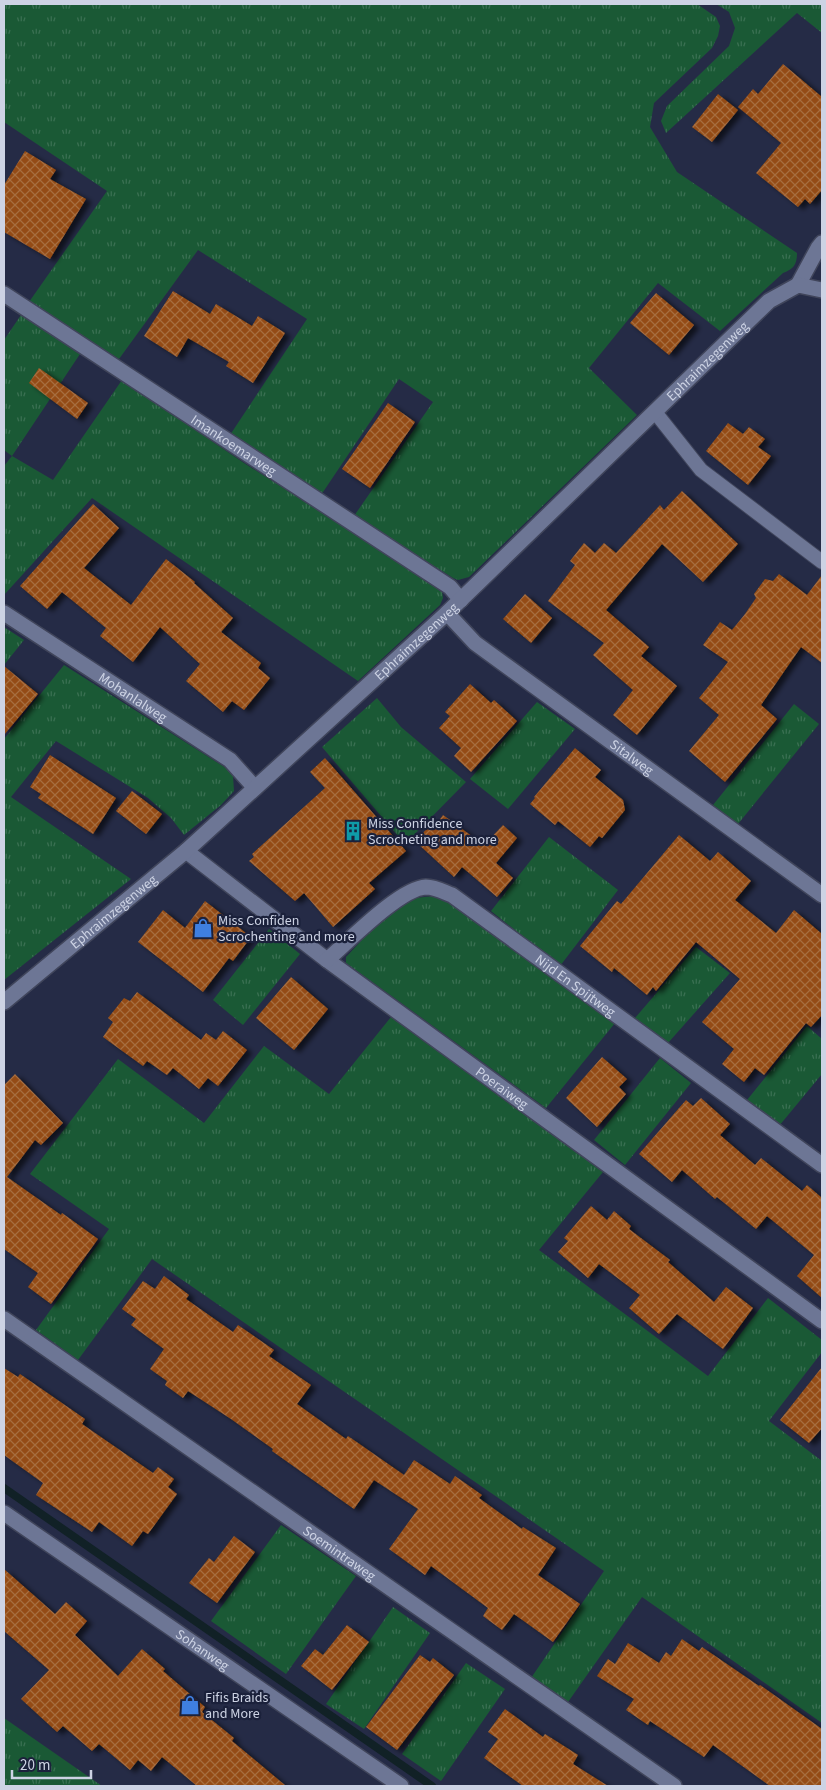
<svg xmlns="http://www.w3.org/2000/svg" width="826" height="1790" viewBox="0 0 826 1790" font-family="'Source Sans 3',sans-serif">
<defs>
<pattern id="grass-tufts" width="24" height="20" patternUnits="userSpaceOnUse" patternTransform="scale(1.25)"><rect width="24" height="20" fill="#1a5935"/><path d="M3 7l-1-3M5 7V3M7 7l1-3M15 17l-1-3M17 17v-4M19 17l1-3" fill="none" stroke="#3a7052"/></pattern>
<pattern id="building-cross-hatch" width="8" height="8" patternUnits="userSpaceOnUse" patternTransform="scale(1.25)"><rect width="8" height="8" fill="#944c13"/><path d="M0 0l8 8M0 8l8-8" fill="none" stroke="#a66d41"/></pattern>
<filter id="shadow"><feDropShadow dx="5.5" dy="3" stdDeviation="2.5" flood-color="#0009"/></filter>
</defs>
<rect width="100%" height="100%" fill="#252b46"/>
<!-- grass -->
<path fill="url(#grass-tufts)" d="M4,4H697L716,17L720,26L718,36L712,48L654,103L650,127L677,172L797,253C797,264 794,269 783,273L720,331L658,283L589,368L637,415L469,577L458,580L453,578L354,516L433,402L399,379L321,495L230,435L307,319L198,250L119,359L29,302L107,191L4,122Z
M716,4H822V33L797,13L666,133L661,121L667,106L729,46L735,28L729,12Z
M21,315L80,354L12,456L53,480L122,380L244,463L436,585L442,591L443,598L440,605L358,681L92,498L4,595V466L12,456L4,450V340Z
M4,627L24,640L4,665Z
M64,665L226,768L233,776L234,791L221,805L184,835L171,818L148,798L56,741L11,797L131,879L4,980V739Z
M377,698L401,727L466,782L405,844L322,747Z
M537,702L575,729L508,809L470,779Z
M794,704L819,724L738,824L713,805Z
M549,837L618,890L560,966L491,911Z
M434,896L446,900L467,913L615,1023L546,1108L346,963V957C366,937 387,907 415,898C421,897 428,897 434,896Z
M269,929L300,954L243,1025L213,1000Z
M696,947L730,973L668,1043L635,1018Z
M391,1017L603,1172L539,1250L708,1376L768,1298L822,1340V1352L769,1421L822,1461V1723L642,1597L568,1702L531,1678L604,1571L152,1259L78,1360L36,1330L109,1229L30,1174L118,1059L204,1123L264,1046L329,1094Z
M807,1026L822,1039V1074L779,1126L747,1100Z
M660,1058L691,1083L625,1165L594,1140Z
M281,1525L356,1576L286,1674L211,1621Z
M393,1607L430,1633L364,1729L326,1704Z
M466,1663L505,1689L441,1781L402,1754Z
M4,1718L102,1786H4Z"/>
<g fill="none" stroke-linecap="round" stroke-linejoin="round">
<!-- stream -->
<path stroke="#112126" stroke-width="8" d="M4,1488L432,1786"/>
</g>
<!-- building -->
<path fill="url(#building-cross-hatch)" filter="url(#shadow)" d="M783,64L822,97V190L810,204L805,199L798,207L756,173L781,143L738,107L753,89L758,94Z
M718,94L738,110L712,142L692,127Z
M25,151L56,170L50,179L86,199L50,259L4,232V185Z
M173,291L210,314L216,304L252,326L258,316L285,333L253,383L226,366L229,362L188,338L177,357L144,336Z
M656,293L694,325L669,355L630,323Z
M39,368L88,403L77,419L29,383Z
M388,403L415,422L370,488L342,469Z
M728,423L743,434L749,427L765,439L758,447L771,456L748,485L706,451Z
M682,491L738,544L703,582L662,544L606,610L649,647L641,656L677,686L637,735L613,715L633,690L593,655L604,643L548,601L575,565L570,561L584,543L595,553L604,543L616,553L660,505L664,510Z
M93,504L119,528L84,568L131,605L166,559L195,582L194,583L233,618L221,632L261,663L258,668L270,678L244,710L232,701L223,712L186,681L200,664L160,627L133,662L100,636L106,628L62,592L47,609L20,586Z
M779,574L807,595L822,575V663L801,647L761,705L777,719L725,782L689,751L719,715L699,698L728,662L703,645L720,622L732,630L745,614L756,598L754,594L765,579L773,581Z
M525,594L552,618L531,643L503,619Z
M4,666L38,694L4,735Z
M470,684L491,703L494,700L517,721L471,772L454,756L461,748L439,728L450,716L445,712Z
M575,748L601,770L595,777L623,800L625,810L602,838L599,836L590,847L558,821L555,825L530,804L535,798L534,797Z
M50,755L116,798L93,834L38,798L41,794L30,787Z
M325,758L406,851L369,883L375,889L333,927L304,893L295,901L249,861L254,857L252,854L325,788L310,772Z
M132,791L162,814L146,834L116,811Z
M443,815L484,845L503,825L517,838L496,863L513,878L497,897L462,867L454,877L416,842L431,823L435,826Z
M679,835L710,861L718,852L751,881L735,900L776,933L794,910L822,934V1015L811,1027L806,1023L764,1075L755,1068L744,1082L722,1064L734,1049L702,1022L740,979L696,942L656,991L653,987L647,995L614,968L612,972L580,946L617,901L621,904Z
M205,901L251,937L233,961L229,958L203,992L138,942L163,910L185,928Z
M291,977L328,1009L294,1050L256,1018Z
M137,992L201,1040L206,1033L216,1040L223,1031L247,1050L218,1086L208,1078L199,1089L173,1068L167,1075L147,1061L143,1066L103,1037L113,1022L108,1018L124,998L130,1001Z
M602,1057L627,1079L619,1087L626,1094L597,1127L566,1098Z
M15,1074L63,1123L41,1145L35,1140L7,1177L61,1215L62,1213L98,1239L51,1304L28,1287L38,1273L4,1249V1085Z
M701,1098L730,1124L720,1135L755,1165L761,1158L802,1191L807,1185L822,1198V1298L797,1276L814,1255L767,1216L756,1229L717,1197L715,1199L682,1170L672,1182L639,1154L686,1100L693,1106Z
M591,1206L607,1220L614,1211L631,1226L629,1229L670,1260L668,1262L714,1302L726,1287L753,1308L723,1349L677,1314L659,1334L629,1308L640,1295L599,1264L588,1278L558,1252L568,1241L564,1238Z
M164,1276L189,1295L186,1299L233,1332L238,1325L274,1350L269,1356L311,1385L297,1404L346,1439L348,1436L404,1475L414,1460L450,1484L455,1476L482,1495L479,1498L522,1529L523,1527L556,1548L538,1575L580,1604L553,1642L514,1614L502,1630L483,1616L488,1608L431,1566L425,1575L389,1549L418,1509L374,1480L354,1509L272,1451L273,1449L231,1419L188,1391L183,1398L165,1385L167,1381L150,1369L164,1349L131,1325L136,1319L122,1309L143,1281L155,1289Z
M822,1367V1428L809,1443L780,1420Z
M4,1368L18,1377L20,1374L85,1419L82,1424L153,1473L158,1467L174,1479L168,1487L177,1494L148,1534L143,1531L132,1546L99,1522L92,1532L36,1495L43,1483L4,1455Z
M234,1536L255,1552L217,1603L189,1583L209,1558L214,1562Z
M4,1569L55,1614L66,1602L87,1621L75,1635L118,1676L142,1649L165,1669L163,1671L205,1707L202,1712L234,1738L232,1741L286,1786H197L162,1757L151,1771L138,1760L130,1770L99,1744L92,1751L63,1726L57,1732L21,1699L49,1670L4,1631Z
M347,1625L369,1642L332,1690L301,1666L315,1649L323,1655Z
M682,1639L699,1651L702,1647L759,1686L760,1685L822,1729V1786H770L713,1745L704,1757L650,1721L648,1725L626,1710L634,1699L597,1676L608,1659L615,1664L628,1643L659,1663L666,1652L671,1656Z
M420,1655L430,1662L433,1658L454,1675L397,1750L366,1727Z
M505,1709L543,1737L545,1734L578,1755L573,1764L608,1786H523L484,1758L498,1739L488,1732Z"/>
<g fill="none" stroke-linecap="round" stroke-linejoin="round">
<defs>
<path id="lane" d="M655,412L701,470L822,562"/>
<g id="street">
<path d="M798,285L818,248L822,243"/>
<path id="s1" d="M4,294L450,587L461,600"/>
<path id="s2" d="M4,613L230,760L255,788"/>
<path id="s3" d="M447,613L475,643L822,895"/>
<path id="s4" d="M186,851L327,960L822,1321"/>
<path id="s5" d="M327,960C348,942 400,888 426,887C435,887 444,892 452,895L822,1165"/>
<path id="s6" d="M4,1002L186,851L447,613L769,301L798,285L822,290"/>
<path id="s7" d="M4,1319L674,1786"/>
<path id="s8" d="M4,1513L401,1786"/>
</g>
</defs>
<!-- lane casing -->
<use href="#lane" stroke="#40455b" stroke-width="16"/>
<!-- street casing -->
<use href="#street" stroke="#40455b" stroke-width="18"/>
<!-- lane -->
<use href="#lane" stroke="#6d7695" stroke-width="14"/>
<!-- street -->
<use href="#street" stroke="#6d7695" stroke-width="15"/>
</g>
<!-- icons -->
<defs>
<symbol id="building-bare" viewBox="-9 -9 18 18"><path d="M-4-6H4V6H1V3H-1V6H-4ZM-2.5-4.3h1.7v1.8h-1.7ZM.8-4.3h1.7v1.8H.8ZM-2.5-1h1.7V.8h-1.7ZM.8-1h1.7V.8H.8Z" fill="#0f9aa8" stroke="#1b213b" stroke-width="2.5" paint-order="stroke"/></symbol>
<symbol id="shop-bare" viewBox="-9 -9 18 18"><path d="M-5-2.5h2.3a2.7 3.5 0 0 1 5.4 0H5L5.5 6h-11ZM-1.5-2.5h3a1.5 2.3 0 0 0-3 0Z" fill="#3f7fe0" stroke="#1b213b" stroke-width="2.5" paint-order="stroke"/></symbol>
</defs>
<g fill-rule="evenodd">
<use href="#building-bare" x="339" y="817" width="28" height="28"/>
<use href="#shop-bare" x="189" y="914" width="28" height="28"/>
<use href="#shop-bare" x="176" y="1691" width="28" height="28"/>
</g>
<g text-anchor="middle" stroke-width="4.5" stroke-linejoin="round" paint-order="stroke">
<!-- street labels -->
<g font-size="14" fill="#cdd3e4" stroke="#1b213b">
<text dy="5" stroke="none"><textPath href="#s6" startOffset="952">Ephraimzegenweg</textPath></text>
<text dy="5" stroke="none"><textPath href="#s1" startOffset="275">Imankoemarweg</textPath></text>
<text dy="5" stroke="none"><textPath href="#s6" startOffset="548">Ephraimzegenweg</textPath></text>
<text dy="5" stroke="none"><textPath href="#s2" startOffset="154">Mohanlalweg</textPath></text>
<text dy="5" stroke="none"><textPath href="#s3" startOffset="235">Sitalweg</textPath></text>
<text dy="5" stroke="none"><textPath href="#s6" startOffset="142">Ephraimzegenweg</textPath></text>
<text dy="5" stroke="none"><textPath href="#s5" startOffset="305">Nijd En Spijtweg</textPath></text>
<text dy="5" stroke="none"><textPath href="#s4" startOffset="395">Poeraiweg</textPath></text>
<text dy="5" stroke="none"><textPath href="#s7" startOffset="409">Soemintraweg</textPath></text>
<text dy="5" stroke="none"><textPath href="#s8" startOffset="241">Sohanweg</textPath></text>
</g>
<!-- poi labels -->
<g font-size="14" fill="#cdd3e4" stroke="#1b213b" text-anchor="start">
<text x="368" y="828">Miss Confidence<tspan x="368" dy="16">Scrocheting and more</tspan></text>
<text x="218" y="925">Miss Confiden<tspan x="218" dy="16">Scrochenting and more</tspan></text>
<text x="205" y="1702">Fifis Braids<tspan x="205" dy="16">and More</tspan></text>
</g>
</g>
<!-- border -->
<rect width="826" height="1790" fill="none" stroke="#cdd3e4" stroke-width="10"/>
<!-- scale -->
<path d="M12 1770v8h79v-8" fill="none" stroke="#cdd3e4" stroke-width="2.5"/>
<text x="20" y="1770" font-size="15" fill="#cdd3e4" stroke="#1b213b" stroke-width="4" paint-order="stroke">20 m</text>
</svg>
